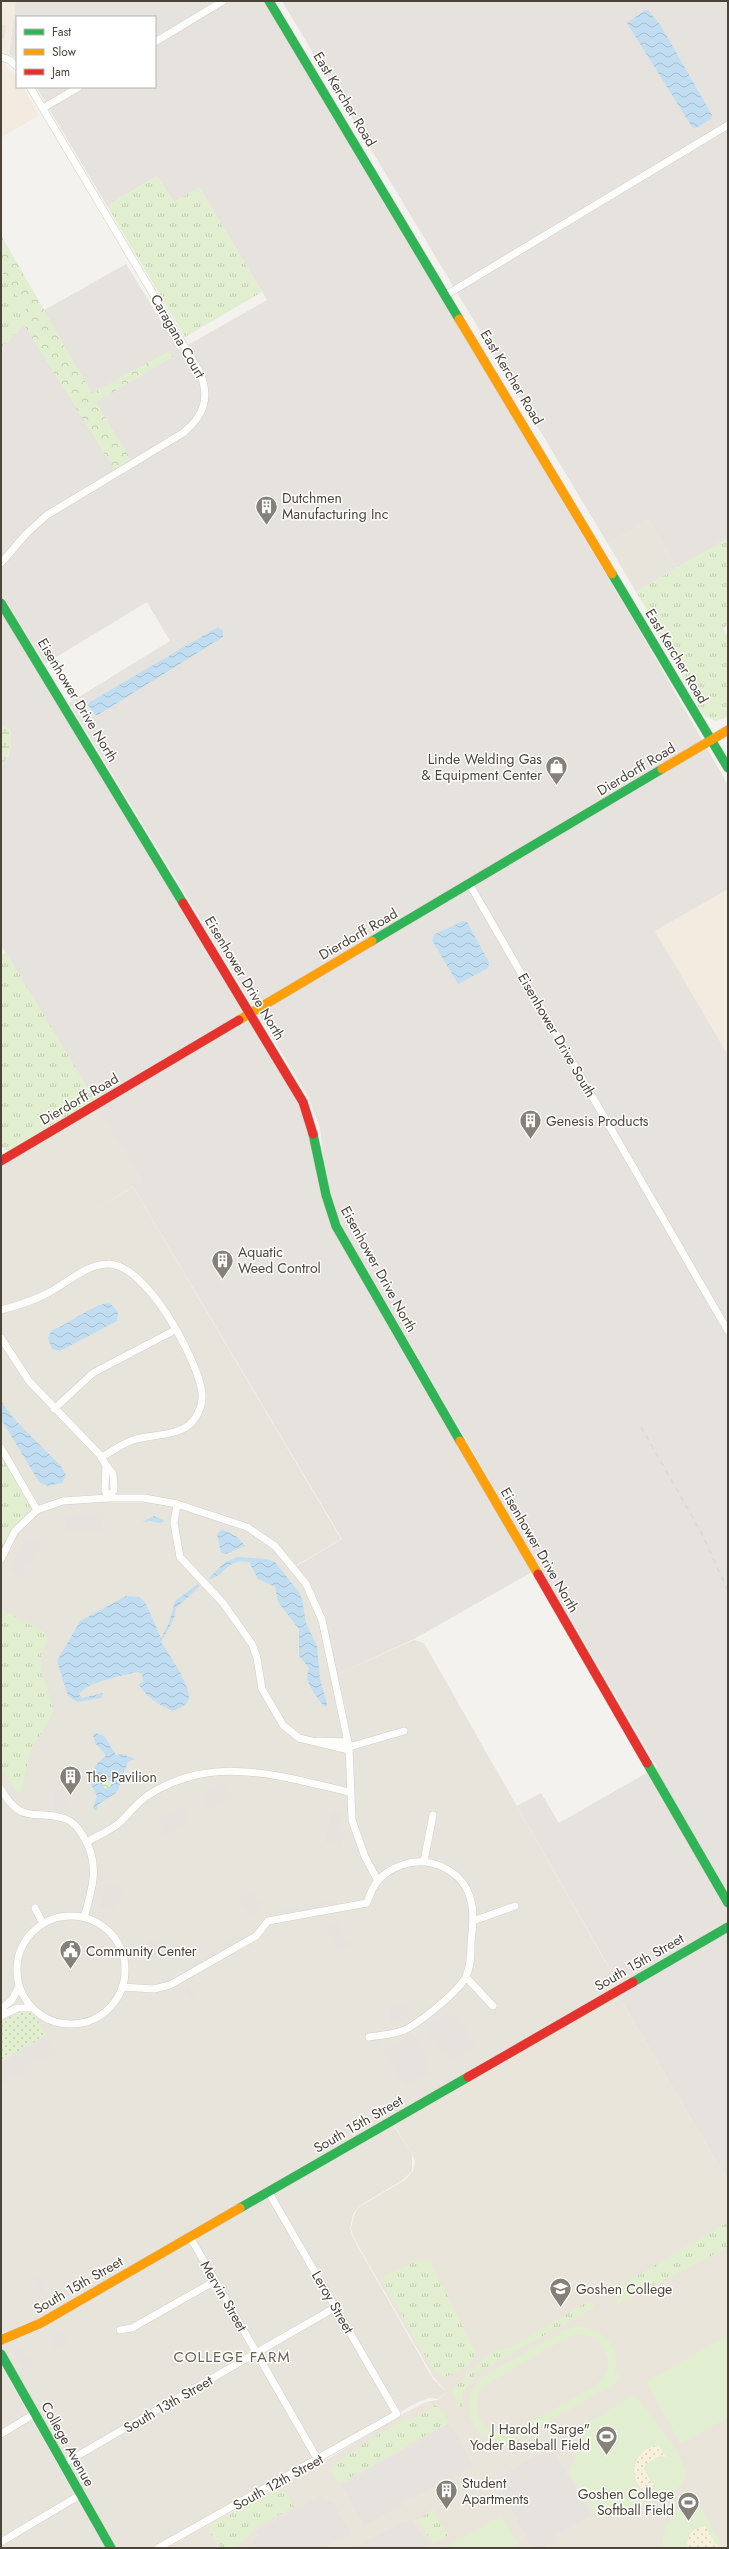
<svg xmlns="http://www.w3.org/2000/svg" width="729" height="2549" viewBox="0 0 729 2549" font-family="Jost,sans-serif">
<defs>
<pattern id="grass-tufts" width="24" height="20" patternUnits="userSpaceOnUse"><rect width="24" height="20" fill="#e1eecf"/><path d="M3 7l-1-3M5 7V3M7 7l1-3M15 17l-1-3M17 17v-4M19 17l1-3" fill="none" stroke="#c3cdb2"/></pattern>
<pattern id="forest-crowns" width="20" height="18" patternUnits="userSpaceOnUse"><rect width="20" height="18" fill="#e1eecf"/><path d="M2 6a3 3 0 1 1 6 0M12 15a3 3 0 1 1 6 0" fill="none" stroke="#c3cdb2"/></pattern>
<pattern id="wetland-marsh" width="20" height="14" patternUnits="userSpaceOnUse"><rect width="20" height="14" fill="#e1eecf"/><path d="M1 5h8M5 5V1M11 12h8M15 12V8" fill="none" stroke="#c3cdb2"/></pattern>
<pattern id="sand-dots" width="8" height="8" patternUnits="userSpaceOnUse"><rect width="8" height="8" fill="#f7f0da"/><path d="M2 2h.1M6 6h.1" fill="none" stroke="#d5cfbc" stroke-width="1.8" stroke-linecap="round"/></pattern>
<pattern id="park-dots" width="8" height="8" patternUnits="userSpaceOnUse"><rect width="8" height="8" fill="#e1eecf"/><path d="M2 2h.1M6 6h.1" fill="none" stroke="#c3cdb2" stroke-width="1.8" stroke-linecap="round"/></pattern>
<pattern id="water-waves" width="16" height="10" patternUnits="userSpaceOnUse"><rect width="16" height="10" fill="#c0ddf1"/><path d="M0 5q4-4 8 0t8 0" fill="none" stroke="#a6bfcf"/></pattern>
</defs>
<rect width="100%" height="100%" fill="#f4f2ee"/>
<!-- residential -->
<path fill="#e7e4dc" d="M648,520L677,568L636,592L608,544Z
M99,1107L142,1181L77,1221L133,1187L341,1539L297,1565L315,1593L325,1619L336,1675L414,1640L424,1643L621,1989L43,2321L1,2334V1164Z
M391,2122L412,2154V2171L404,2179L359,2206L353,2214L350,2229L354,2240L433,2379L447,2392L438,2399L429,2398L418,2402L156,2548H112L1,2354V2341Z
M1,2365L105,2548H1Z"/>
<!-- commercial -->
<path fill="#f3ebdf" d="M1,1H16L6,66L17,77V87H23L39,115L1,138Z
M728,889V1055L655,931Z"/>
<!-- industrial -->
<path fill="#e6e2de" d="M16,1H264L642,635L728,785V889L655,931L728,1055V2181L618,1995L617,1981L517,1806L541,1793L559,1823L657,1767L343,1229L328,1198L320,1128L308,1096L69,703L170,641L147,602L45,664L7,602L1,596V348L32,317L126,264L179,350L267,300L199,187L174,202L157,176L107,206L36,87H155V17H17V59L9,54Z
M282,1H728V538L677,568L648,520L608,544Z
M1,603L303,1102L324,1195L532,1572L414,1639L336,1675L325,1619L315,1593L297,1566L342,1539L138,1195L133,1186L142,1181L1,945V768L9,754L10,730L1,724Z"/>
<!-- education -->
<path fill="#eae5da" d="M618,1995L728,2181V2548H166L311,2469L399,2416L426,2402L438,2400L447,2392L434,2378L355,2240L351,2229L354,2215L359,2207L405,2180L413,2171L415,2162L412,2154L392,2122Z"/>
<!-- grass -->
<path fill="url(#grass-tufts)" d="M157,176L174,202L199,187L262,292L185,337L107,206Z
M1,271L28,313L24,325L1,348Z
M728,538V625L723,628L728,637V717L715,721L703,714L650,621L653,619L636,592Z
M6,952L96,1101L9,1151L1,1147V955Z
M1,1455L29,1502V1508L1,1559Z
M1,1609L45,1633L48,1639L41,1655V1670L53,1707L52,1715L30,1752L21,1792L18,1794L1,1768Z
M728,2222V2247L617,2305L623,2284Z
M425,2258L430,2261L476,2353C471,2365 453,2379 440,2376L432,2368L383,2282L385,2275Z
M589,2301L595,2307L476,2373L463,2393L462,2409L452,2394L453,2389L491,2352L511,2347Z
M435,2405L445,2413L448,2421L447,2424L355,2475L340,2483L337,2482L331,2472L333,2465L369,2440L404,2420L418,2417Z
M279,2489L288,2494L294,2507L256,2527L244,2542L232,2548H221L210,2533L209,2525L223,2517L227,2519L232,2513Z
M433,2509L448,2535L433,2544L418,2520Z"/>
<!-- forest -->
<path fill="url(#forest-crowns)" d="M1,235L92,393L169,351L173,357L96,402L131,460L114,469L24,325L28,313L1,271Z
M100.5 1783a5.5 5.5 0 1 1 11 0a5.5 5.5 0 1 1-11 0Z"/>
<!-- wetland -->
<path fill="url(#wetland-marsh)" d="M1,724L10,730C13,745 9,755 1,768Z"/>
<!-- sand -->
<path fill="url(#sand-dots)" d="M659,2445L666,2457H660L646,2464L644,2468L657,2486L645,2493C625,2476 634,2448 659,2445Z
M705,2526L720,2548H686L689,2534L695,2529Z"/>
<!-- park -->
<path fill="url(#park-dots)" d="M26,2010L34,2014L46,2035L1,2061V2021Z"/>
<!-- garden -->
<path fill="#e1eecf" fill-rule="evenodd" d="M578,2326C602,2327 624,2349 614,2375L617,2373L621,2380L498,2451L493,2443L496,2441C466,2432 459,2397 483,2376L563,2331ZM579,2334L594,2337L603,2346L609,2364L604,2377L595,2386L510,2433C483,2436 466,2409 484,2386L566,2338Z
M728,2335V2417L681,2444L646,2382Z
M635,2395L676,2449L686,2473L683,2484L659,2498L601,2518H597L569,2472L587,2423ZM659,2445L666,2457L660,2456L646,2464L644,2469L652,2483L657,2486L645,2493C625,2476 634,2448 659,2445Z
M695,2497L724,2548L715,2543L705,2526L695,2529L689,2534L686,2548H662C662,2525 675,2507 695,2497Z
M501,2515L520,2548H445Z"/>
<!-- parking -->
<path fill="#e6e3df" d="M1,24L6,25L4,39H1Z
M266,424L292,469L206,520L179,475Z
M104,1513L101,1530H66L65,1514Z
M27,1536L41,1545L21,1578L8,1570Z
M225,1781L233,1796L210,1810L201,1795Z
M64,1790L66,1810L55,1811L53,1791Z
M182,1806L191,1820L165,1835L157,1821Z
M332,1811L344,1814L339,1833L344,1835L341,1848L324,1843Z
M106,1882L123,1886L116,1912L100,1908Z
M254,1890L264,1908L249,1917L238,1899Z
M338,1900L339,1905L282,1915L281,1910Z
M465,1911H470L468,1944H463Z
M336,1921L350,1946L339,1952L325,1927Z
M242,1935L244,1939L195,1968L192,1963Z
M148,1939L184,1949L180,1960L164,1958L163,1961L145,1957Z
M189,1987L195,1997L191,2000L185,1990Z
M390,2004L411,2006L404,2023L390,2022Z
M457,2014L476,2046L451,2061L447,2054L442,2056L425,2026L445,2015L451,2016Z
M413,2033L430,2063L426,2066L430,2073L404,2087L383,2050Z
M47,2036L57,2052L36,2064L34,2060L24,2066L26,2070L1,2084V2064Z
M378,2040L383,2043L371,2050L366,2047Z
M35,2273L51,2301L46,2304L30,2276Z
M64,2333L70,2343L56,2350L49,2339Z
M23,2348L33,2366L24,2371L14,2353Z
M450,2423L473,2466L447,2480L445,2477L437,2481L439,2485L412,2499L410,2496L402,2501L404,2504L364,2526L341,2485Z
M551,2447L591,2515L553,2537L556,2542L546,2548H532L501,2489L498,2477Z
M322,2495L324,2499L333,2502L351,2534L324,2548H256L252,2541L258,2536L256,2531Z
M412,2520L431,2548H354L402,2522Z"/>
<!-- water -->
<path fill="url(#water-waves)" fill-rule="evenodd" d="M648,10L661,26L712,115L711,119L696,128L692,127L627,23L644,11Z
M218,627L223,631V637L98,715H95L88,705L90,702Z
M463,921L467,922L489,962L488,968L458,984L432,940L435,934Z
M110,1303L118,1312L117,1321L60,1351L52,1349L48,1338L52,1330C69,1325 95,1302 110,1303Z
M1,1401L16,1421L61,1466L66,1475L62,1483L48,1486L39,1482L1,1419Z
M154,1516L165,1521L160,1523L150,1521L142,1522Z
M222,1529L237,1537L245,1546L226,1554L221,1553L217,1534Z
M238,1557L267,1559L275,1562L298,1591L302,1599L306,1623L317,1646L320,1679L327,1704L326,1707C322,1706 309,1686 308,1681C306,1677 308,1673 309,1668L299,1656V1629L278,1602L275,1587L258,1579L249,1562C227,1557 223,1579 208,1579L225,1562Z
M198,1584L200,1586L176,1608L174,1619L161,1642C169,1654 189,1683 189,1698C188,1705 178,1709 173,1711C161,1706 144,1696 139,1684L143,1682L142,1674L137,1672C122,1676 89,1681 79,1694L82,1698L103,1693L101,1698L77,1702L68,1696L57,1661L80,1621L126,1596L139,1597L145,1602L161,1638L169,1623L175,1601Z
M96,1733L104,1736L116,1755L123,1754L135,1759L129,1761L127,1764L117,1792L98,1805L96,1811L93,1808L97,1796L89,1780L97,1764L106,1755L95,1743L93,1735ZM105,1777L112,1783L110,1787L104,1789L101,1780Z"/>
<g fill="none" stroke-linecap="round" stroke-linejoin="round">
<defs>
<path id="street" d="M155,42L223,1
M1,57L10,60L17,67
M43,108L79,87
M446,295L728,125
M1,563L27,533L47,515L183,433C204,416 211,397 199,371L30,87
M470,885L728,1331
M1,1310C17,1306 32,1301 46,1294C66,1284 86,1264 108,1264C146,1263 198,1360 202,1393C203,1403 199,1414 193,1421C180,1437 151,1434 133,1440C122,1444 112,1451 102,1457
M1,1338L29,1381L99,1454L106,1465
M54,1409L93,1373L175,1330
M1,1448L37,1510
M106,1465L113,1474L114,1490L108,1498L105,1490Z
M177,1504L174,1523L180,1557L223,1603L252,1644L257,1658L262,1689L283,1725L299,1738L349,1750
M1,1559L15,1531L37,1510L63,1501L108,1498H144L177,1504L247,1527L275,1546L306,1584L322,1620L349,1747L352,1820L365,1857L377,1879
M318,1741L348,1742
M349,1747L404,1731
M1,1789C23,1827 35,1808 66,1819C74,1822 79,1829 83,1836C101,1864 92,1889 84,1918
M87,1842C97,1836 109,1831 118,1824C128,1815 136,1804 147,1796C211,1753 280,1776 349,1792
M424,1861L433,1815
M35,1908L43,1924
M17 1970a54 54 0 1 1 108 0a54 54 0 1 1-108 0Z
M473,1921L515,1906
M466,1977L493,2006
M122,1987L154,1989L170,1985L256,1936L268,1921L367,1903C373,1883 382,1872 402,1865C431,1855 464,1871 471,1901C475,1915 472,1930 471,1944C471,1954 471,1966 466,1976C460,1991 417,2025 402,2031C392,2035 380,2035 369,2037
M1,2009L12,2000L19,1986
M1,2016L17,2008H32
M190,2237L318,2460
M120,2330L132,2328L215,2281
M1,2434L34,2414
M63,2464L336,2307
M1,2542L80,2495
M158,2548L397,2414L268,2191"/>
<path id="fast" d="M269,1L459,319
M612,574L728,768
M1,603L183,903
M372,941L662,769
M313,1134L326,1195L336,1226L460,1441
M647,1763L728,1903
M633,1982L728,1927
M240,2208L468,2077
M1,2354L111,2548"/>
<path id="slow" d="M459,319L612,574
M662,769L728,730
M239,1020L372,941
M460,1441L538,1574
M1,2340L41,2323L240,2208"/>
<path id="jam" d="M183,903L303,1102L313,1134
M1,1161L239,1020
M538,1574L647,1763
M468,2077L633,1982"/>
</defs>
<!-- street casing -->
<use href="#street" stroke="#d2d0cb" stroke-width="8"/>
<!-- fast casing -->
<use href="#fast" stroke="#d3cfc5" stroke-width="10"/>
<!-- slow casing -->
<use href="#slow" stroke="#d3cfc5" stroke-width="10"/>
<!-- jam casing -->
<use href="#jam" stroke="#d3cfc5" stroke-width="10"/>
<!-- street -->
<use href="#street" stroke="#fdfdfc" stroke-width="7"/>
<!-- fast -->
<use href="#fast" stroke="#30b455" stroke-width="9"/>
<!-- slow -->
<use href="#slow" stroke="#ff9f0a" stroke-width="9"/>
<!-- jam -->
<use href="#jam" stroke="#e5322d" stroke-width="9"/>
<!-- rail -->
<path stroke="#dbdbda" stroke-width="2" stroke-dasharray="5 5" stroke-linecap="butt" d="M641,1427L701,1532L728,1591"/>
</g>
<!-- icons -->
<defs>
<symbol id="building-pin" viewBox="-11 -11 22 30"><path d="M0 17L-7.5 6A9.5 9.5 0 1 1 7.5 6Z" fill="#868178" stroke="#fff"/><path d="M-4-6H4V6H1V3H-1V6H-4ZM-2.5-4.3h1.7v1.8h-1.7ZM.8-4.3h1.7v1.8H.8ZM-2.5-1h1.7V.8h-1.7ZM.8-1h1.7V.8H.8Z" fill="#fff"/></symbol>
<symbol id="shop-pin" viewBox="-11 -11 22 30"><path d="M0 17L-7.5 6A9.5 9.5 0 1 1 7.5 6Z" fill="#868178" stroke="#fff"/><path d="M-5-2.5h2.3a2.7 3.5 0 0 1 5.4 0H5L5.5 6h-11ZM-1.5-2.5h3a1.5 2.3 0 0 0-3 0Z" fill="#fff"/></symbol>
<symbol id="civic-pin" viewBox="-11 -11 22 30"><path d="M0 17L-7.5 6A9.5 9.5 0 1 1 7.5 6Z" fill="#868178" stroke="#fff"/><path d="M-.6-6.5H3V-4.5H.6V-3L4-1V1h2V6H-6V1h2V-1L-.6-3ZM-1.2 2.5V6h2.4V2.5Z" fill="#fff"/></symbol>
<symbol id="university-pin" viewBox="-11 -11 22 30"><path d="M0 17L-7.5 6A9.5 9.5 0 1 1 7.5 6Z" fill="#868178" stroke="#fff"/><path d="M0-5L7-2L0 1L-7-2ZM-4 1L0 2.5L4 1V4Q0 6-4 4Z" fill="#fff"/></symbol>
<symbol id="stadium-pin" viewBox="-11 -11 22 30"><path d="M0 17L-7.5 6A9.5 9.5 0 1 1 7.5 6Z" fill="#868178" stroke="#fff"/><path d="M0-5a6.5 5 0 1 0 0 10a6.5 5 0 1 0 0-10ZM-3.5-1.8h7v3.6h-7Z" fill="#fff"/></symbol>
</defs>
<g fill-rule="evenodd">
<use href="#building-pin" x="254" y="494" width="25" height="34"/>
<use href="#shop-pin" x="544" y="754" width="25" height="34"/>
<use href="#building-pin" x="518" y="1108" width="25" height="34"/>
<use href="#building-pin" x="210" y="1248" width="25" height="34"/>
<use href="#building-pin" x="58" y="1764" width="25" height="34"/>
<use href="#civic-pin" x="58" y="1938" width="25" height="34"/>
<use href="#university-pin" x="548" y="2276" width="25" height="34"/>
<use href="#stadium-pin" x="594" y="2424" width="25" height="34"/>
<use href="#building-pin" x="434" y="2478" width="25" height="34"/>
<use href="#stadium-pin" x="676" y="2490" width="25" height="34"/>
</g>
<g text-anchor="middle" stroke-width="3" stroke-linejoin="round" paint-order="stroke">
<!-- street labels -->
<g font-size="14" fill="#4b4439" stroke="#fff">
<text transform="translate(345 99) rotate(59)" y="5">East Kercher Road</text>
<text transform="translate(178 336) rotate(60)" y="5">Caragana Court</text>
<text transform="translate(512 377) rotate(59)" y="5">East Kercher Road</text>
<text transform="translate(677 656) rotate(59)" y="5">East Kercher Road</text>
<text transform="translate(78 700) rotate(59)" y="5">Eisenhower Drive North</text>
<text transform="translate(636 769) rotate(-31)" y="5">Dierdorff Road</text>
<text transform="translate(358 934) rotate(-30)" y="5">Dierdorff Road</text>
<text transform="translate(245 978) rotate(59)" y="5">Eisenhower Drive North</text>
<text transform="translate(557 1035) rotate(60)" y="5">Eisenhower Drive South</text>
<text transform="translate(79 1099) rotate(-30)" y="5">Dierdorff Road</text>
<text transform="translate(379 1269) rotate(61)" y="5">Eisenhower Drive North</text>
<text transform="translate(540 1550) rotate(60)" y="5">Eisenhower Drive North</text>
<text transform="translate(639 1962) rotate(-30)" y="5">South 15th Street</text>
<text transform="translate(358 2124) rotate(-30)" y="5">South 15th Street</text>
<text transform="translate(78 2285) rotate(-30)" y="5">South 15th Street</text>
<text transform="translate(224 2296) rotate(60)" y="5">Mervin Street</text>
<text transform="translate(333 2302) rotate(60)" y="5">Leroy Street</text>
<text transform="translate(168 2404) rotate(-30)" y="5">South 13th Street</text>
<text transform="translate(68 2444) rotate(61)" y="5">College Avenue</text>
<text transform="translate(278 2482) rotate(-29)" y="5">South 12th Street</text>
</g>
<!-- poi labels -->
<g font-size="14" fill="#4b4439" stroke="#fff" text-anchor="start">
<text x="282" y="503">Dutchmen<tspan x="282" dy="16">Manufacturing Inc</tspan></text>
<text x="542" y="764" text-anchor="end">Linde Welding Gas<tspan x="542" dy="16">&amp; Equipment Center</tspan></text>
<text x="546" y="1126">Genesis Products</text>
<text x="238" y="1257">Aquatic<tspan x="238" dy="16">Weed Control</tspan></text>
<text x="86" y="1782">The Pavilion</text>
<text x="86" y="1956">Community Center</text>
<text x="576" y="2294">Goshen College</text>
<text x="590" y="2434" text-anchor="end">J Harold "Sarge"<tspan x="590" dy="16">Yoder Baseball Field</tspan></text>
<text x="462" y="2488">Student<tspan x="462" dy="16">Apartments</tspan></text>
<text x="674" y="2499" text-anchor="end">Goshen College<tspan x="674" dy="16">Softball Field</tspan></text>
</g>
<!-- neighbourhood labels -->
<g font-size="15" letter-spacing="1" fill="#6e6250" stroke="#fff">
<text x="232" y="2362">COLLEGE FARM</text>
</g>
</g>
<!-- border -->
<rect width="729" height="2549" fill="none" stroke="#4b4439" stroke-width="4"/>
<!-- legend -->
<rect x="16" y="16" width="140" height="72" fill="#ffffff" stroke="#b7b4b0"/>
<rect x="24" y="29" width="20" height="6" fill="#30b455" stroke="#b7b4b0"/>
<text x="52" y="36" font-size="12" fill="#4b4439">Fast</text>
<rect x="24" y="49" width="20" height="6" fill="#ff9f0a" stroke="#b7b4b0"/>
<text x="52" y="56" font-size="12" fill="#4b4439">Slow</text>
<rect x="24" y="69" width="20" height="6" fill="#e5322d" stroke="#b7b4b0"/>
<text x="52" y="76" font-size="12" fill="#4b4439">Jam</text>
</svg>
